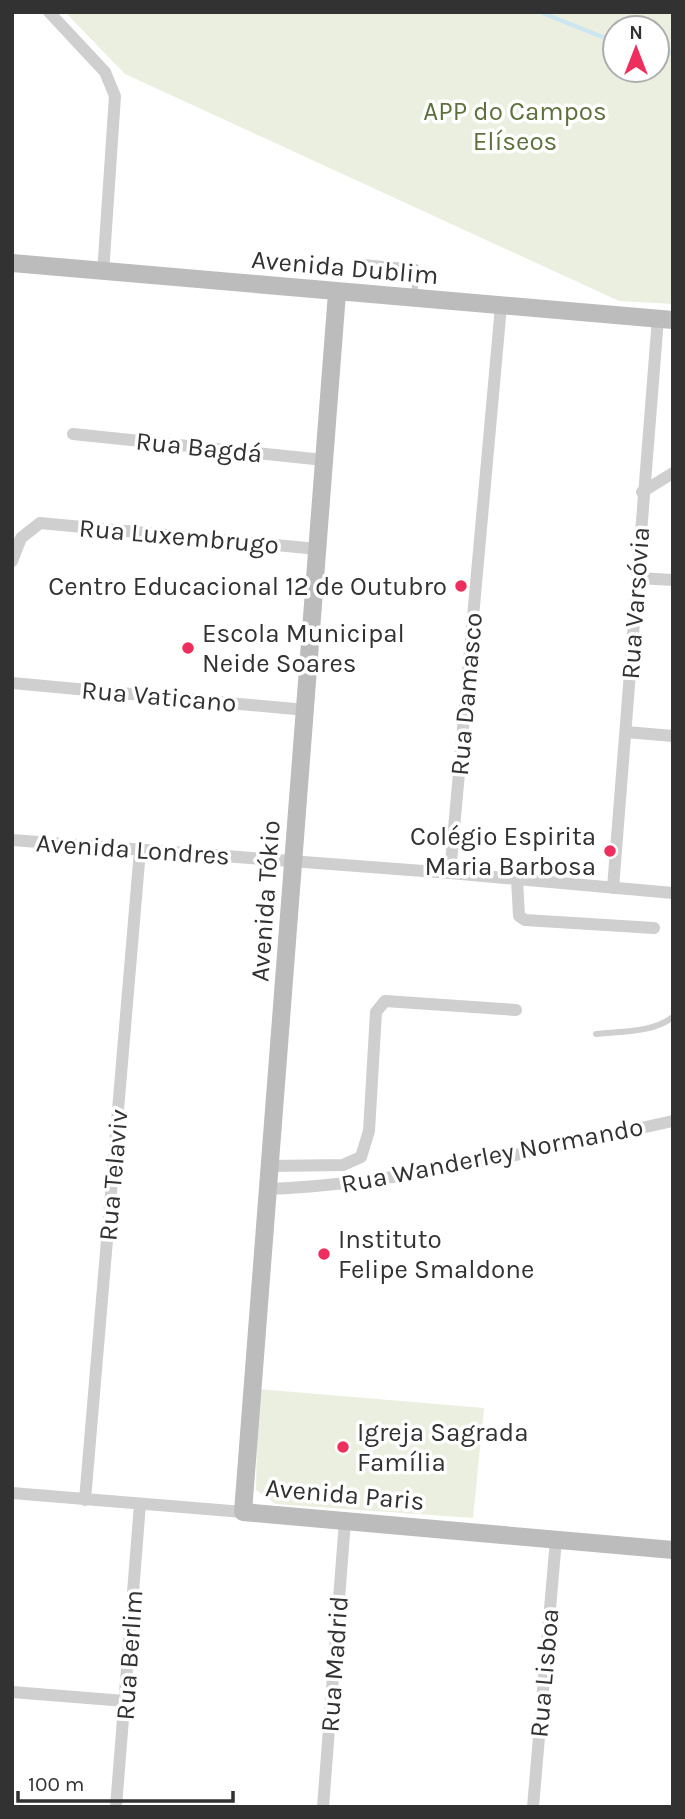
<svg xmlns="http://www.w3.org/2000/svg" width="685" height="1819" viewBox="0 0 685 1819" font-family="Karla,sans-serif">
<rect width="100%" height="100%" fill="#fff"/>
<!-- green -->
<path fill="#ebefe0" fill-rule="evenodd" d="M65,12L673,14V304L619,301L125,74ZM615,28H657V70H615Z
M258,1389L484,1408L473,1518L276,1504L256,1490Z"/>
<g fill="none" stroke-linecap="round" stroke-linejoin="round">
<!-- stream -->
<path stroke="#cce7ef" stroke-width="4.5" d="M540,12L615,42
M657,50L673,53"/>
<!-- lane -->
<path stroke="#cfcfcf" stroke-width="6" d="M363,267V262L416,267V271
M414,297L415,285
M596,1034C621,1031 652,1033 673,1017"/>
<!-- street -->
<path stroke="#cfcfcf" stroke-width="12" d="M49,12L105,72L115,96L103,273
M73,434L324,460
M642,492L673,473
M12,561L21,538L40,523L318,549
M638,578L673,580
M12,683L306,710
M626,732L673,736
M12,840L450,873L673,893
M450,873L501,306
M517,880L519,916L525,920L654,928
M613,888L658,318
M271,1166L343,1165L361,1157L369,1131L376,1012L385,1001L516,1010
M269,1189C407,1183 539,1150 673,1121
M12,1493L243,1512
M85,1500L140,850
M12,1692L125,1701
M116,1807L140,1504
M323,1807L345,1521
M533,1807L556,1539"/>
<!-- secondary -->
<path stroke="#bcbcbc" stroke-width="18" d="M12,263L673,320
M337,293L243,1512L673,1550"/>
</g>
<!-- markers -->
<g fill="#ee2f5e" stroke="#fff" stroke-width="2.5">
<circle cx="461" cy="586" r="7"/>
<circle cx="188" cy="648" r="7"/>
<circle cx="610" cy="851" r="7"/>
<circle cx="324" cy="1254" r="7"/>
<circle cx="343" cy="1447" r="7"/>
</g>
<g text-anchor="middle" stroke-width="7" stroke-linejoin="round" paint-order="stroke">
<!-- park labels -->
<g font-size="26" fill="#5e713c" stroke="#fff">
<text x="515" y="120">APP do Campos<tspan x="515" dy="30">Elíseos</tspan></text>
</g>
<!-- street labels -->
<g font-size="26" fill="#323232" stroke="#fff">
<text transform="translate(345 267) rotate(5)" y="9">Avenida Dublim</text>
<text transform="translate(199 447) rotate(6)" y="9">Rua Bagdá</text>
<text transform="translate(179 536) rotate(5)" y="9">Rua Luxembrugo</text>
<text transform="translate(635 603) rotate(-86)" y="9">Rua Varsóvia</text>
<text transform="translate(466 694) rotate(-85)" y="9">Rua Damasco</text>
<text transform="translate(159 696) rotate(5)" y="9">Rua Vaticano</text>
<text transform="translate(133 849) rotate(4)" y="9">Avenida Londres</text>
<text transform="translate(265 901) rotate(-86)" y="9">Avenida Tókio</text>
<text transform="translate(492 1155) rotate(-11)" y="9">Rua Wanderley Normando</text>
<text transform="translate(113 1175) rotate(-85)" y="9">Rua Telaviv</text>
<text transform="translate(345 1494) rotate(5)" y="9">Avenida Paris</text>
<text transform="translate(129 1655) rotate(-86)" y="9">Rua Berlim</text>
<text transform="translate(334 1664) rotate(-86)" y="9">Rua Madrid</text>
<text transform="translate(544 1673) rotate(-85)" y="9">Rua Lisboa</text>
</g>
<!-- poi labels -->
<g font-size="26" fill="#323232" stroke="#fff" text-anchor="start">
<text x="447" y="595" text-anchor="end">Centro Educacional 12 de Outubro</text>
<text x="202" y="642">Escola Municipal<tspan x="202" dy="30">Neide Soares</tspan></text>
<text x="596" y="845" text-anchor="end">Colégio Espirita<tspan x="596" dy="30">Maria Barbosa</tspan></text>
<text x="338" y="1248">Instituto<tspan x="338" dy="30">Felipe Smaldone</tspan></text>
<text x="357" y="1441">Igreja Sagrada<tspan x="357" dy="30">Família</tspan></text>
</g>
</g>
<!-- border -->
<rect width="685" height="1819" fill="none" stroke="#323232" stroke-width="28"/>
<!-- north arrow -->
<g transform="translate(636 49)"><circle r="33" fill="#ffffff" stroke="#adadad" stroke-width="2"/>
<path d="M0-5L12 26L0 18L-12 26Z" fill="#ee2f5e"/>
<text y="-10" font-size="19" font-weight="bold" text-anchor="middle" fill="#323232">N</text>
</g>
<!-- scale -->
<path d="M18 1791v10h215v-10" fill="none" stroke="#323232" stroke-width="3.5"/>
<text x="28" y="1791" font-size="21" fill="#323232" stroke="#ffffff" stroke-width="5" paint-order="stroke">100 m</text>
</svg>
